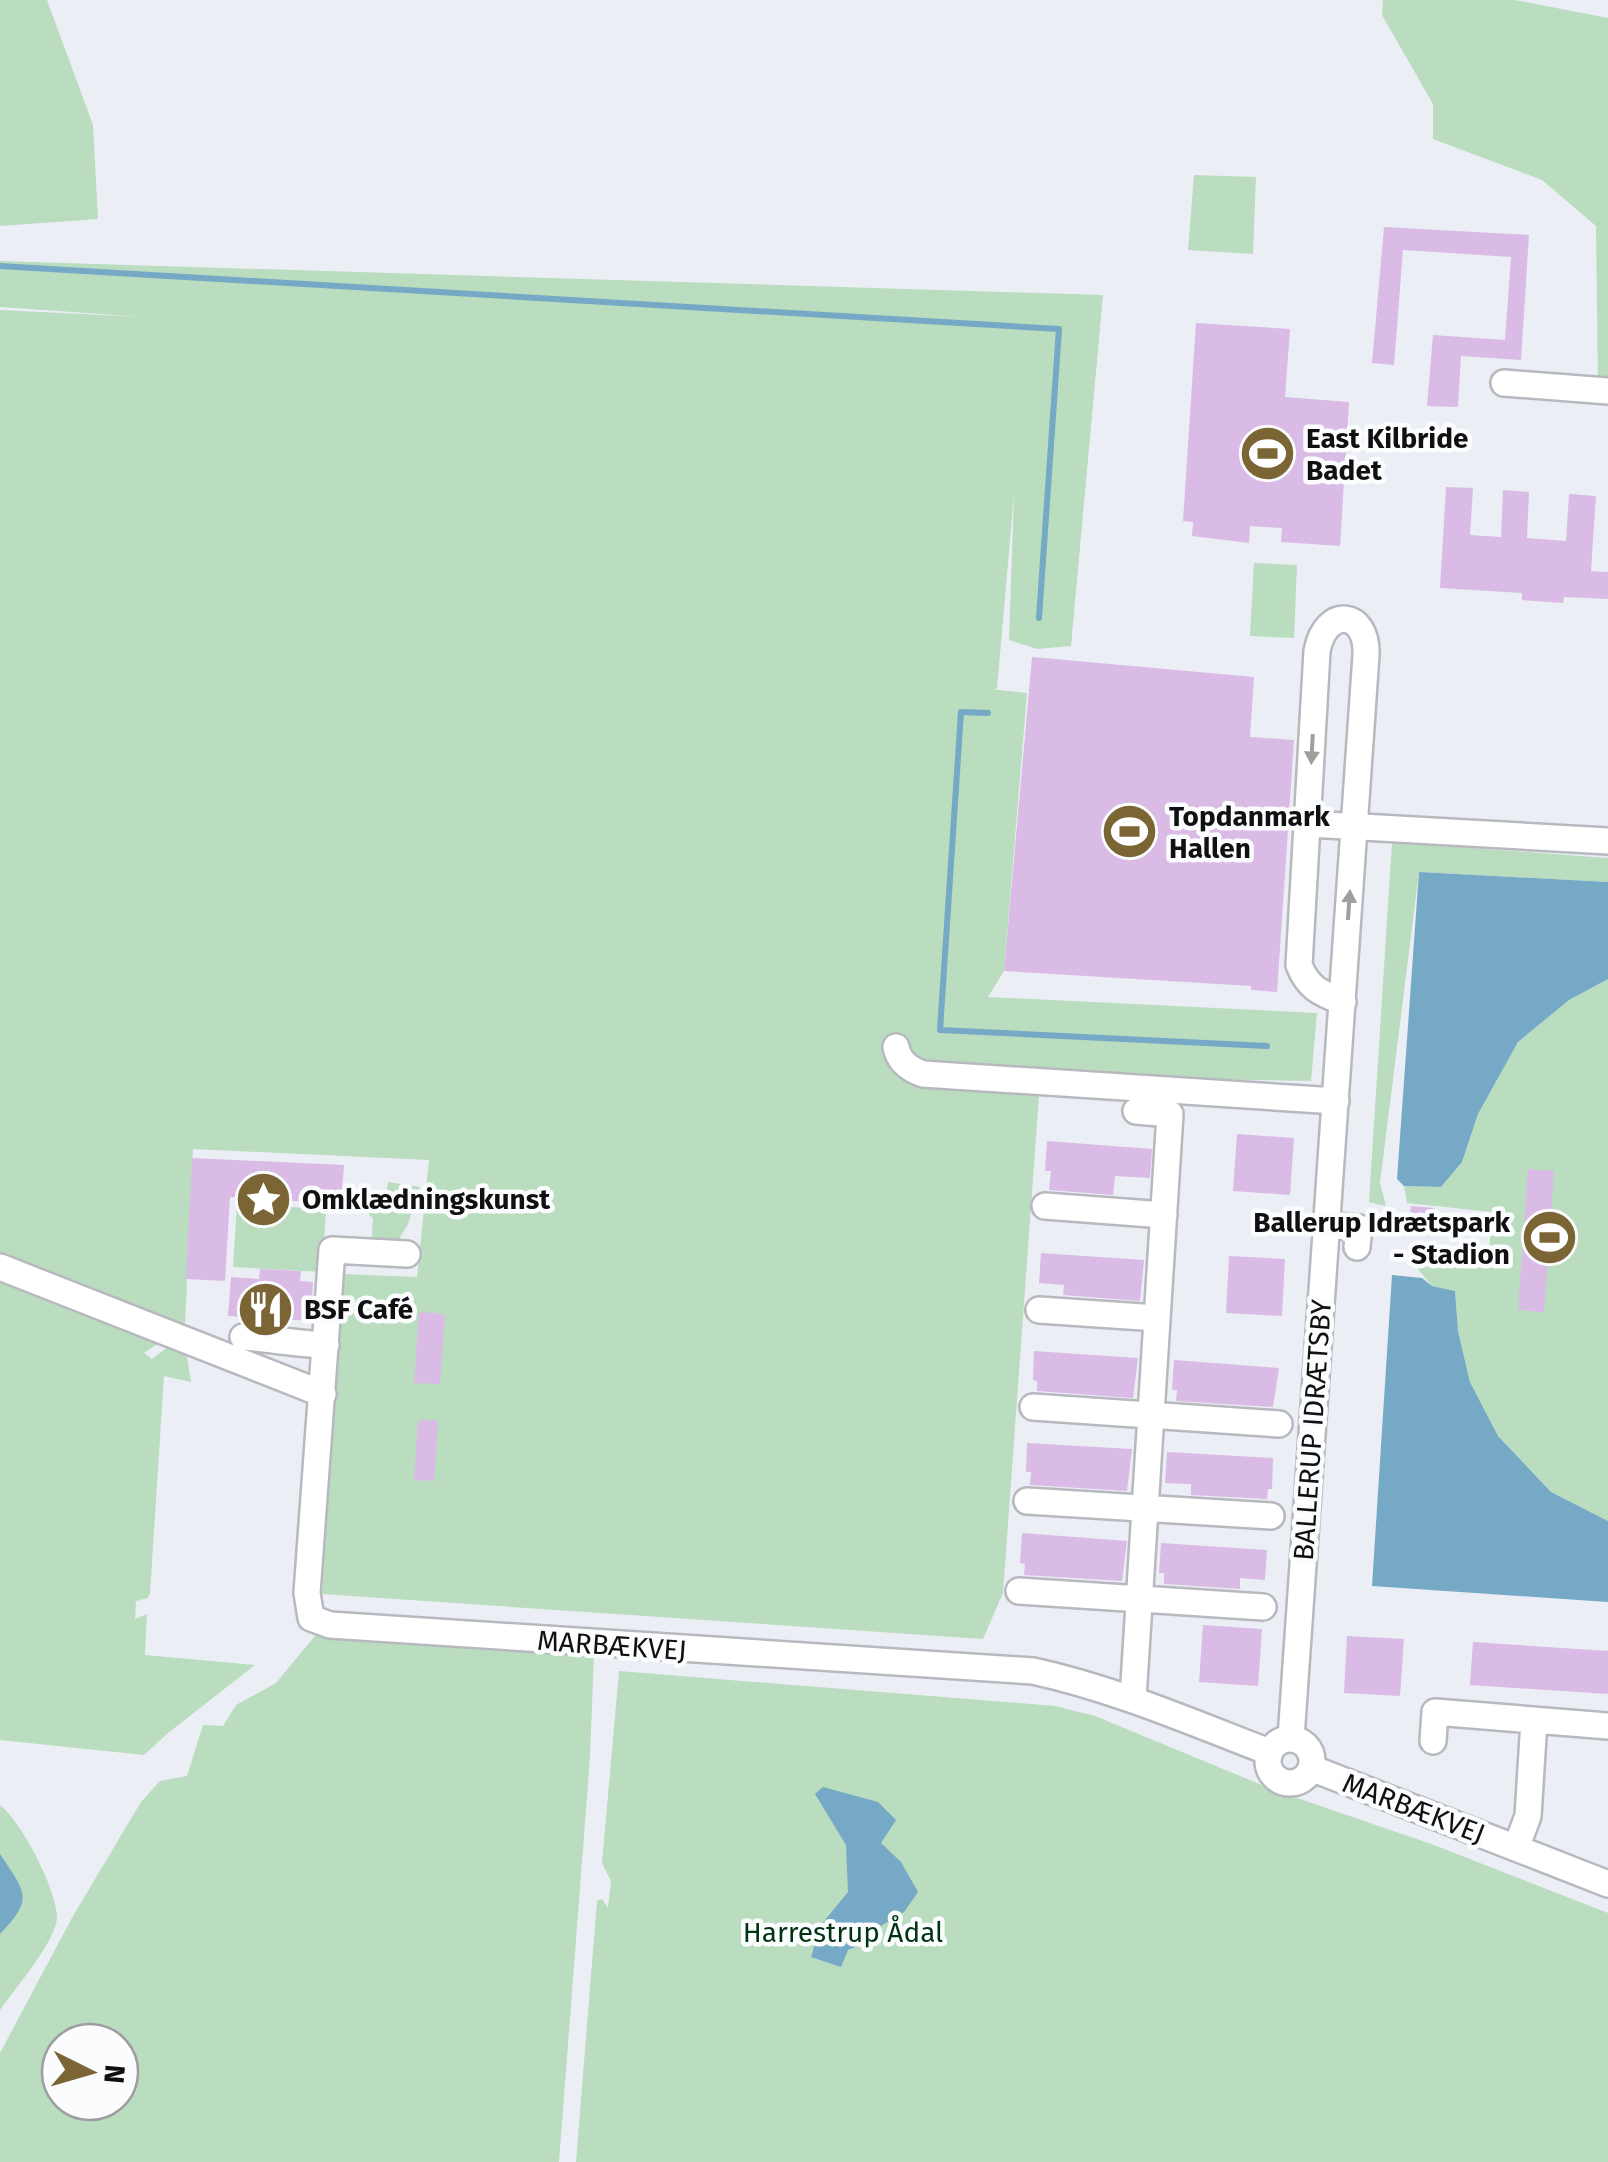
<svg xmlns="http://www.w3.org/2000/svg" width="1608" height="2162" viewBox="0 0 1608 2162" font-family="'Fira Sans',sans-serif">
<rect width="100%" height="100%" fill="#eceef5"/>
<!-- green -->
<path fill="#badcbf" fill-rule="evenodd" d="M0,0H47L93,125L98,219L0,226Z
M1383,0H1515L1608,18V384H1598L1596,226L1542,180L1433,139V104L1382,15Z
M1194,175L1256,177L1253,254L1188,250Z
M0,261L1103,295L1071,646L1037,649L1009,640L1014,494L997,689H990L1027,693L1004,971L988,997L1317,1013L1311,1081L1045,1076L916,1080L1039,1096L1003,1593L983,1639L322,1594L342,1274L417,1277L429,1160L193,1149L185,1324L142,1308L139,1316L165,1339L144,1353L152,1359L173,1343L186,1350L191,1382L164,1376L150,1593L148,1598L136,1601L135,1619L147,1614L145,1655L255,1665L168,1733L144,1755L0,1740V310L144,317L0,307Z
M1254,563L1297,565L1294,638L1250,636Z
M1392,842L1608,858V882L1419,872L1380,1183L1386,1206L1369,1202Z
M1608,979V1521L1551,1492L1498,1436L1470,1382L1458,1331L1455,1291L1432,1286L1417,1268L1418,1260L1488,1264L1492,1212L1407,1203L1404,1186L1441,1187L1462,1162L1478,1114L1518,1042L1569,1000Z
M388,1182L420,1187L408,1224L395,1246L371,1249L373,1219L366,1211L362,1191L386,1194Z
M237,1204L326,1209L322,1272L233,1267Z
M315,1636L594,1654L590,1757L559,2162H0V2053L73,1916L141,1802L160,1781L187,1776L203,1725L223,1726L236,1705L276,1683ZM60,2042H120V2102H60Z
M619,1671L1055,1706L1095,1716L1274,1790L1434,1845L1608,1913V2162H576L597,1901L602,1899L608,1908L611,1881L602,1863Z
M0,1805C21,1821 56,1888 57,1916C58,1939 14,1990 0,2010Z"/>
<!-- water -->
<path fill="#75a9c5" d="M1419,872L1608,882V979L1569,1000L1518,1042L1478,1114L1462,1162L1441,1187L1404,1186L1397,1179Z
M1392,1275L1422,1278L1432,1286L1455,1291L1458,1331L1470,1382L1498,1436L1551,1492L1608,1521V1602L1372,1586Z
M823,1787L878,1802L896,1820L881,1843L901,1862L918,1892L904,1912L879,1927L872,1940L848,1950L841,1967L811,1957L821,1925L848,1892L846,1845L815,1794Z
M0,1854C26,1893 34,1899 0,1934Z"/>
<g fill="none" stroke-linecap="round" stroke-linejoin="round">
<!-- stream -->
<path stroke="#75a9c5" stroke-width="6" d="M0,266L1059,329L1039,618
M988,713L961,712L940,1030L1267,1046"/>
</g>
<!-- building -->
<path fill="#dabbe6" d="M1384,227L1529,235L1521,360L1461,356L1458,407L1427,406L1433,335L1505,340L1511,257L1403,250L1394,365L1372,363Z
M1196,323L1290,329L1285,397L1349,402L1340,546L1281,542L1282,528L1250,526L1249,543L1192,536L1193,522L1183,521Z
M1446,487L1473,488L1470,535L1501,537L1503,490L1529,492L1527,538L1566,541L1569,494L1596,496L1591,571L1608,572V599L1564,597L1563,603L1522,600V593L1440,588Z
M1032,657L1254,677L1250,737L1294,740L1277,992L1251,990V986L1004,971Z
M1237,1134L1294,1138L1290,1195L1233,1191Z
M1047,1141L1152,1149L1150,1178L1115,1176L1113,1195L1049,1190L1051,1171H1045Z
M192,1158L344,1165L341,1204L230,1197L225,1281L186,1279Z
M1528,1169L1554,1171L1544,1312L1518,1310Z
M1411,1206L1435,1208L1433,1224L1409,1222Z
M1041,1253L1144,1260L1140,1301L1063,1295L1064,1285L1039,1283Z
M1229,1256L1285,1259L1282,1316L1226,1313Z
M260,1269L301,1271L300,1281L313,1282L311,1321L228,1316L231,1277L259,1279Z
M419,1312L445,1314L440,1384L414,1383Z
M1034,1351L1138,1358L1133,1398L1037,1391V1381L1033,1380Z
M1174,1360L1279,1368L1273,1407L1176,1401L1177,1390H1172Z
M418,1420L438,1421L434,1481L414,1480Z
M1027,1443L1132,1449L1127,1491L1030,1485L1031,1472H1026Z
M1167,1452L1273,1458L1272,1489H1268L1267,1499L1191,1495V1484L1165,1483Z
M1022,1533L1127,1541L1122,1581L1024,1575L1025,1564L1020,1563Z
M1161,1543L1267,1550L1265,1580L1240,1578V1589L1164,1584V1573H1159Z
M1203,1625L1262,1629L1258,1686L1199,1682Z
M1347,1636L1404,1639L1400,1696L1344,1693Z
M1473,1642L1608,1651V1694L1470,1685Z"/>
<g fill="none" stroke-linecap="round" stroke-linejoin="round">
<defs>
<path id="minor" d="M1504,383L1608,391
M1309,824L1608,841
M896,1047C899,1062 909,1069 923,1074L1336,1101
M1045,1206L1164,1215
M1327,1225L1359,1228L1357,1247
M407,1254L332,1250L307,1593L311,1618L330,1625L1033,1671C1115,1689 1191,1722 1269,1752
M0,1267L323,1394
M1039,1310L1157,1318
M243,1337C272,1339 297,1344 326,1345
M1033,1407L1279,1424
M1027,1501L1271,1516
M1019,1591L1263,1607
M1133,1699L1170,1114L1136,1111
M1291,1738L1366,655C1368,611 1326,605 1317,651L1299,965C1308,988 1320,993 1343,1002
M1268 1761a22 22 0 1 1 44 0a22 22 0 1 1-44 0Z
M1433,1741L1435,1712L1608,1726
M1311,1768L1608,1884
M1516,1848L1528,1816L1534,1721"/>
</defs>
<!-- minor casing -->
<use href="#minor" stroke="#b7b9bf" stroke-width="30"/>
<!-- minor -->
<use href="#minor" stroke="#fff" stroke-width="25"/>
</g>
<!-- one-way arrows -->
<defs><path id="oneway-solid" d="M-6-.8H1V-3.2L6.5 0L1 3.2V.8H-6Z" transform="scale(2.5)"/></defs>
<g fill="#9f9fa0">
<use href="#oneway-solid" transform="translate(1312 749) rotate(93)"/>
<use href="#oneway-solid" transform="translate(1349 905) rotate(-86)"/>
</g>
<!-- icons -->
<defs>
<symbol id="stadium-disc" viewBox="-11 -11 22 22"><circle r="9.5" fill="#7b6535" stroke="#fbfcfe"/><path d="M0-5a6.5 5 0 1 0 0 10a6.5 5 0 1 0 0-10ZM-3.5-1.8h7v3.6h-7Z" fill="#fff"/></symbol>
<symbol id="sight-disc" viewBox="-11 -11 22 22"><circle r="9.5" fill="#7b6535" stroke="#fbfcfe"/><path d="M0-6L1.8-2.2L6-1.7L2.9 1.2L3.7 5.4L0 3.3L-3.7 5.4L-2.9 1.2L-6-1.7L-1.8-2.2Z" fill="#fff"/></symbol>
<symbol id="restaurant-disc" viewBox="-11 -11 22 22"><circle r="9.5" fill="#7b6535" stroke="#fbfcfe"/><path d="M-5-6h1v4h1v-4h1v4h1v-4h1v5L-1.5 .5V6h-2V.5L-5-1ZM5-6V6H3V1.5H1.5Q1.5-4 5-6Z" fill="#fff"/></symbol>
</defs>
<g fill-rule="evenodd">
<use href="#stadium-disc" x="1236" y="422" width="63" height="63"/>
<use href="#stadium-disc" x="1098" y="800" width="63" height="63"/>
<use href="#sight-disc" x="232" y="1168" width="63" height="63"/>
<use href="#stadium-disc" x="1518" y="1206" width="63" height="63"/>
<use href="#restaurant-disc" x="234" y="1278" width="63" height="63"/>
</g>
<g text-anchor="middle" stroke-width="9" stroke-linejoin="round" paint-order="stroke">
<!-- poi labels -->
<g font-size="28" font-weight="bold" fill="#0f1012" stroke="#fbfcfe" text-anchor="start">
<text x="1306" y="448">East Kilbride<tspan x="1306" dy="32">Badet</tspan></text>
<text x="1169" y="826">Topdanmark<tspan x="1169" dy="32">Hallen</tspan></text>
<text x="302" y="1209">Omklædningskunst</text>
<text x="1510" y="1232" text-anchor="end">Ballerup Idrætspark<tspan x="1510" dy="32">- Stadion</tspan></text>
<text x="304" y="1319">BSF Café</text>
</g>
<!-- street labels -->
<g font-size="28" fill="#0f1012" stroke="#fbfcfe">
<text transform="translate(1312 1430) rotate(-86)" y="10">BALLERUP IDRÆTSBY</text>
<text transform="translate(612 1645) rotate(4)" y="10">MARBÆKVEJ</text>
<text transform="translate(1414 1808) rotate(21)" y="10">MARBÆKVEJ</text>
</g>
<!-- park labels -->
<g font-size="28" fill="#031" stroke="#fbfcfe">
<text x="843" y="1942">Harrestrup Ådal</text>
</g>
</g>
<!-- north arrow -->
<g transform="translate(90 2072) rotate(95)"><circle r="48" fill="#fbfcfe" stroke="#9d9ea0" stroke-width="2.5"/>
<path d="M0-8L18 38L0 25L-18 38Z" fill="#7b6535"/>
<text y="-15" font-size="28" font-weight="bold" text-anchor="middle" fill="#0f1012">N</text>
</g>
</svg>
